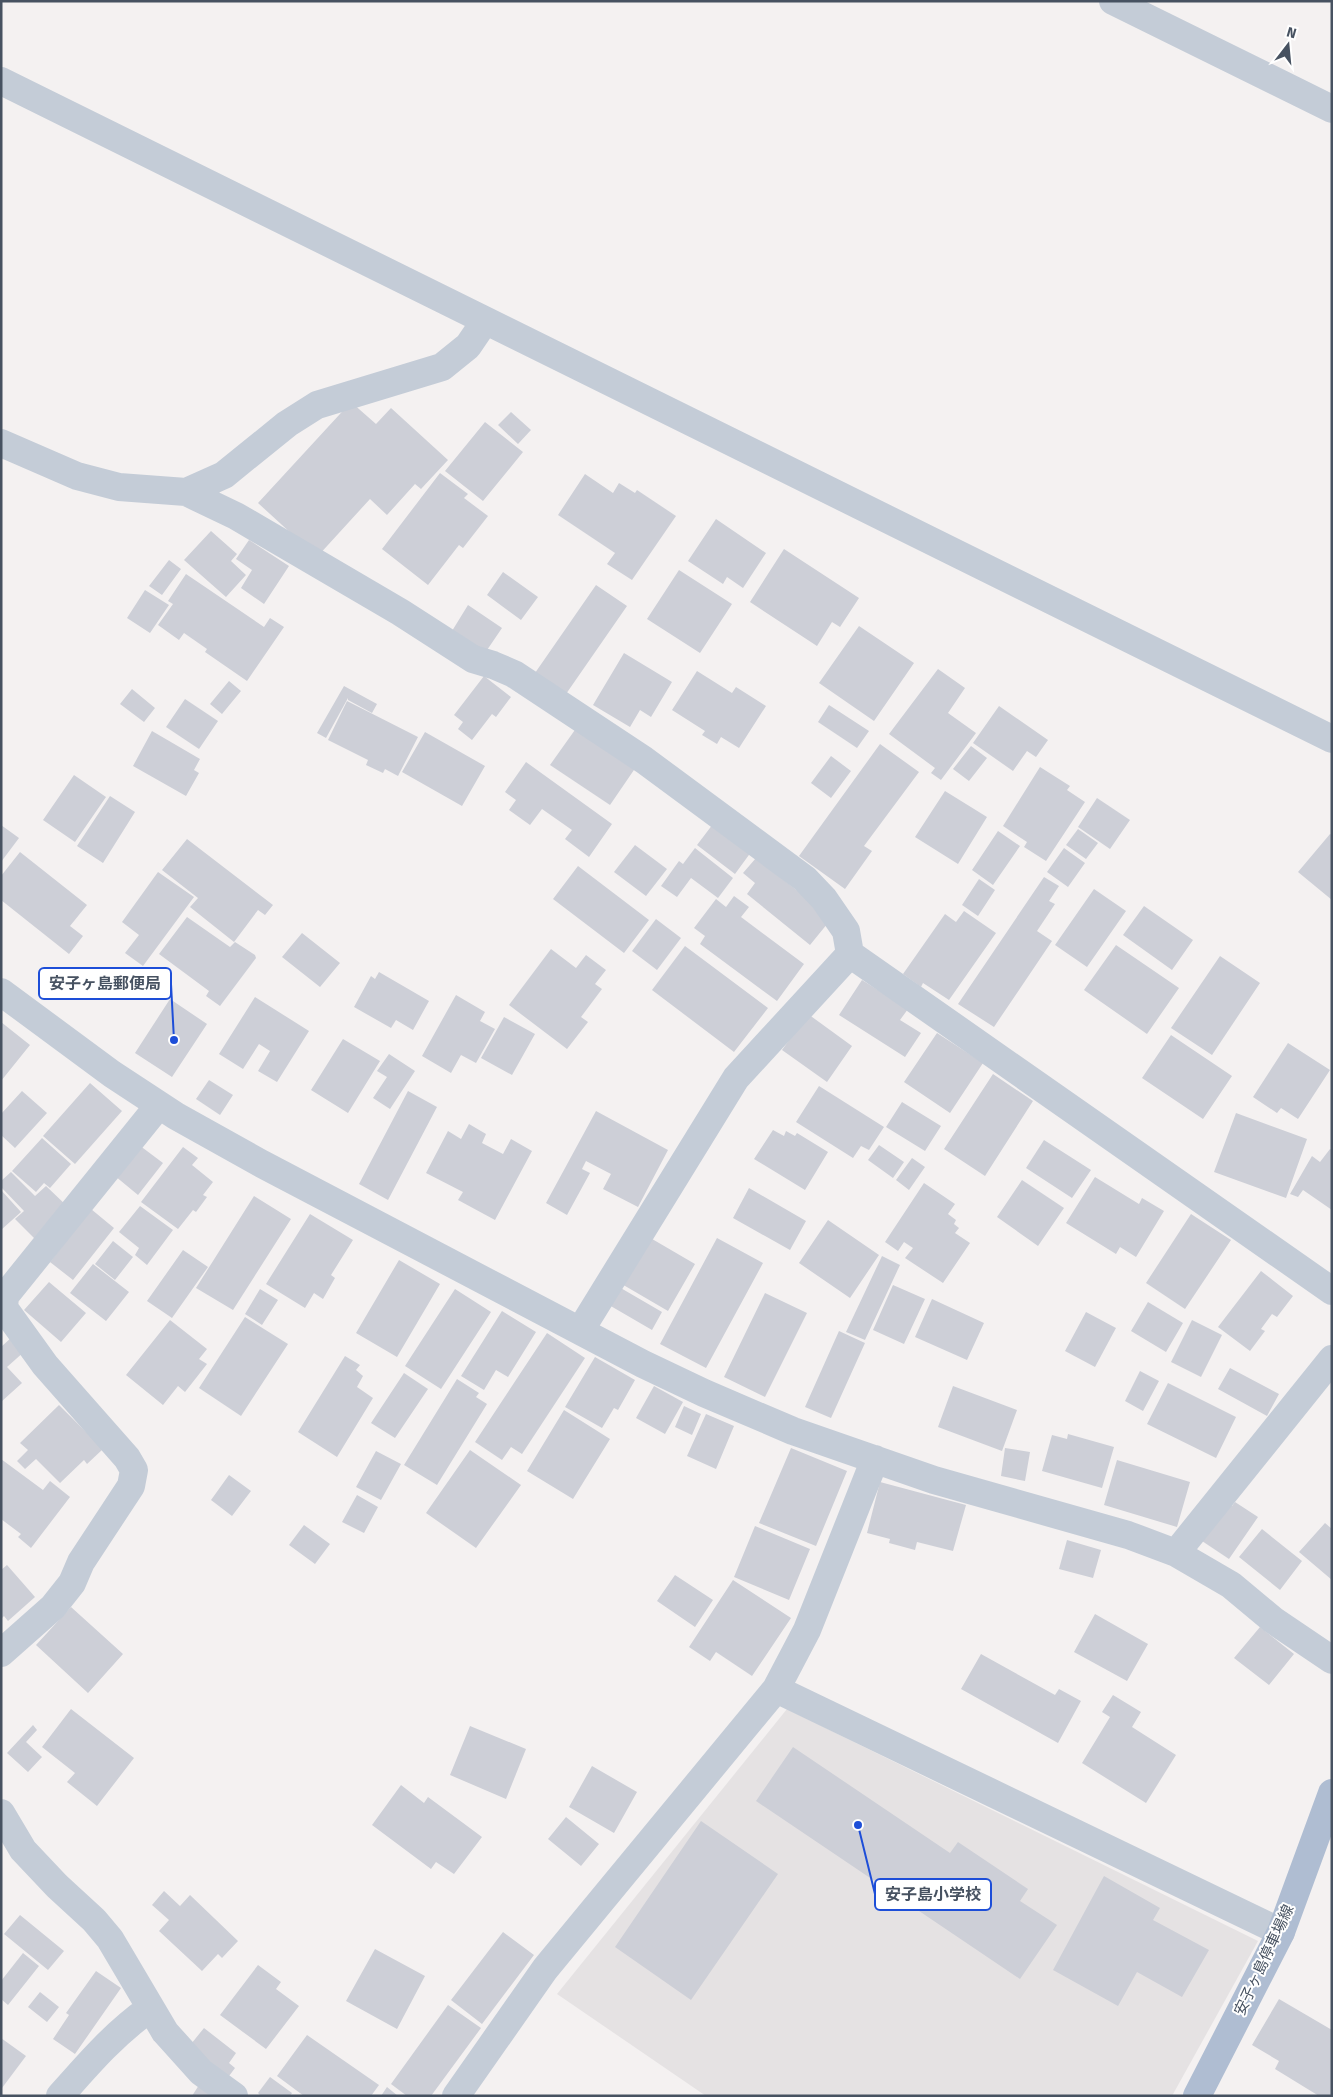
<svg xmlns="http://www.w3.org/2000/svg" width="1333" height="2097" viewBox="0 0 1333 2097" font-family="'Fira Sans','Noto Sans JP',sans-serif">
<rect width="100%" height="100%" fill="#f4f1f1"/>
<!-- education -->
<path fill="#e5e2e3" d="M787,1709L1258,1941L1172,2096H706L557,1994Z"/>
<!-- building -->
<path fill="#cdcfd7" d="M351,402L376,424L391,408L448,460L421,489L415,484L387,515L370,499L317,557L258,503Z
M511,412L531,430L518,444L498,425Z
M485,422L523,452L483,501L445,471Z
M440,473L468,494L464,498L488,516L463,548L459,545L428,585L382,549Z
M585,474L613,493L619,483L635,493L637,490L676,516L632,580L607,564L615,553L558,515Z
M716,519L766,553L743,588L727,577L723,584L688,561Z
M211,531L237,554L231,561L246,575L226,597L184,560Z
M249,540L289,566L264,604L241,588L252,570L236,559Z
M784,549L859,598L840,627L832,622L817,646L750,602Z
M169,560L181,569L162,595L149,586Z
M679,570L732,604L700,653L647,619Z
M503,572L538,597L521,620L487,595Z
M186,574L264,627L270,618L284,627L247,681L205,652L207,649L184,633L179,640L158,625L173,604L168,601Z
M596,585L627,606L566,694L535,673Z
M145,590L169,605L150,633L127,618Z
M468,605L502,628L485,653L452,631Z
M859,626L914,663L874,721L819,683Z
M624,653L672,682L651,717L640,710L630,727L593,705Z
M938,669L965,688L948,713L976,733L941,780L931,773L935,768L889,734Z
M697,671L732,693L736,687L766,706L739,748L721,737L717,744L702,735L705,731L672,710Z
M484,676L511,697L496,717L492,714L472,740L458,729L463,722L454,715Z
M229,681L241,691L222,714L210,704Z
M344,686L377,704L372,713L348,700V698L326,738L317,733Z
M132,689L155,708L144,722L120,704Z
M185,699L218,721L199,749L166,727Z
M347,701L418,737L398,776L385,769L383,773L366,765L368,760L328,740Z
M829,705L869,731L857,748L818,722Z
M999,706L1048,740L1036,757L1027,751L1013,771L973,743Z
M577,727L636,767L610,805L550,765Z
M152,731L200,759L194,770L199,773L186,796L133,766Z
M425,732L485,766L462,806L402,772Z
M880,744L919,772L864,846L872,851L845,889L799,856Z
M971,746L987,758L969,781L953,769Z
M831,756L851,771L831,798L811,783Z
M526,762L612,824L589,857L565,839L572,830L542,809L530,825L509,810L516,800L505,792Z
M1040,767L1070,786L1067,790L1085,802L1046,861L1024,847L1027,842L1003,826Z
M74,775L106,797L75,842L43,820Z
M945,791L987,817L958,864L915,837Z
M110,796L135,812L103,863L77,846Z
M1097,798L1130,820L1110,849L1078,827Z
M716,820L754,848L735,874L697,845Z
M1,825L19,838L1,862Z
M1078,829L1098,843L1086,859L1066,845Z
M998,831L1020,846L993,885L972,870Z
M1330,834L1332,835V900L1298,872Z
M187,839L273,905L265,915L258,910L234,942L190,907L198,898L162,870Z
M635,845L667,869L646,896L614,872Z
M695,848L733,878L718,898L691,878L677,897L661,886L679,861L683,864Z
M1064,848L1085,863L1068,887L1047,872Z
M20,852L87,905L70,926L83,936L69,954L1,900V876Z
M756,858L832,918L810,945L747,894L755,883L743,873Z
M578,866L649,920L624,953L553,899Z
M158,872L194,897L143,966L125,953L139,935L122,922Z
M1044,877L1059,886L1049,901L1055,904L1037,931L1052,941L994,1027L958,1004Z
M979,879L995,890L978,916L962,905Z
M1094,889L1126,911L1087,967L1055,945Z
M734,896L749,907L741,917L804,964L777,1001L700,944L705,936L694,928L716,899L726,907Z
M1144,906L1193,940L1172,970L1123,935Z
M964,911L996,933L949,1000L923,983L921,987L903,974L945,914L956,922Z
M187,917L230,947L235,942L255,955L256,958L220,1006L206,996L209,991L159,954Z
M656,919L681,938L657,970L632,951Z
M302,933L340,963L320,987L282,957Z
M1116,945L1179,988L1147,1034L1084,990Z
M685,946L768,1008L734,1052L652,990Z
M551,949L576,968L586,955L606,970L595,984L602,989L581,1017L588,1022L567,1049L509,1005Z
M1220,956L1260,983L1212,1055L1171,1028Z
M379,972L429,1001L413,1030L396,1020L391,1028L354,1007L371,976L375,979Z
M862,980L908,1009L900,1020L921,1033L905,1057L839,1015Z
M456,995L485,1012L480,1021L495,1029L476,1063L461,1055L451,1073L422,1056Z
M255,997L309,1031L277,1082L258,1071L270,1051L259,1044L243,1069L219,1054Z
M170,999L207,1024L172,1077L135,1053Z
M808,1014L852,1046L827,1082L782,1050Z
M504,1017L535,1034L512,1075L481,1058Z
M1,1022L30,1045L1,1081Z
M937,1033L983,1063L950,1113L904,1082Z
M1171,1035L1232,1076L1203,1119L1142,1078Z
M343,1039L380,1061L348,1113L311,1090Z
M1288,1043L1330,1070L1298,1119L1281,1108L1277,1113L1253,1097Z
M389,1054L415,1071L390,1109L373,1098L387,1077L377,1071Z
M993,1074L1033,1101L985,1176L944,1149Z
M209,1080L233,1095L220,1115L196,1099Z
M90,1083L122,1111L75,1164L43,1136Z
M819,1086L884,1127L869,1150L861,1146L853,1158L796,1122Z
M22,1091L47,1113L15,1148L1,1135V1114Z
M408,1091L437,1107L388,1200L359,1184Z
M902,1102L941,1126L925,1151L886,1127Z
M596,1111L668,1150L638,1207L603,1189L611,1174L586,1161L582,1169L590,1173L567,1215L546,1203Z
M1236,1113L1307,1139L1286,1198L1214,1172Z
M469,1124L486,1134L482,1143L503,1154L511,1139L532,1151L495,1220L458,1200L463,1192L426,1173L448,1131L461,1139Z
M773,1130L784,1136L786,1131L795,1136L797,1133L828,1152L805,1190L754,1159Z
M42,1138L71,1164L50,1188L44,1183L36,1192L12,1171Z
M1044,1140L1091,1170L1072,1198L1026,1168Z
M139,1145L163,1163L138,1195L115,1176Z
M879,1145L904,1162L893,1178L868,1160Z
M183,1147L198,1158L192,1165L213,1182L203,1195L207,1197L196,1212L193,1210L178,1229L141,1202Z
M1330,1149L1332,1150V1210L1303,1190L1298,1197L1290,1194L1312,1156L1320,1162Z
M912,1158L925,1167L909,1190L896,1180Z
M11,1172L35,1196L46,1186L68,1207L36,1240L15,1219L24,1211L1,1187V1181Z
M1095,1177L1139,1204L1142,1198L1164,1211L1136,1257L1120,1247L1116,1254L1066,1223Z
M1022,1180L1064,1208L1038,1246L997,1217Z
M924,1183L955,1204L948,1214L956,1220L954,1224L959,1228L955,1233L970,1243L943,1283L905,1258L913,1248L904,1242L898,1251L885,1242Z
M749,1188L806,1221L790,1250L733,1218Z
M1,1190L21,1212L1,1230Z
M254,1196L291,1219L233,1310L196,1288Z
M140,1206L173,1230L147,1265L135,1255L139,1248L119,1232Z
M91,1209L114,1228L73,1280L50,1262Z
M310,1214L353,1240L331,1275L335,1278L323,1299L314,1293L305,1308L266,1284Z
M1191,1214L1231,1240L1185,1309L1146,1283Z
M828,1220L879,1255L850,1298L799,1263Z
M647,1236L695,1264L668,1311L620,1283Z
M717,1238L763,1263L706,1368L660,1344Z
M113,1241L133,1257L115,1280L95,1264Z
M183,1250L208,1267L172,1318L147,1301Z
M882,1256L900,1265L865,1340L846,1332Z
M399,1260L440,1284L397,1357L356,1333Z
M93,1264L129,1292L106,1321L70,1293Z
M1261,1271L1293,1296L1277,1317L1272,1314L1261,1329L1265,1331L1250,1351L1218,1327Z
M49,1282L86,1313L61,1342L24,1310Z
M893,1285L925,1299L904,1344L873,1330Z
M619,1287L662,1312L652,1330L609,1305Z
M260,1289L278,1300L262,1325L245,1314Z
M455,1289L491,1312L441,1389L405,1366Z
M765,1293L807,1313L765,1397L724,1377Z
M932,1299L984,1323L967,1360L915,1337Z
M1148,1302L1183,1323L1166,1352L1131,1331Z
M502,1311L536,1332L508,1377L496,1370L484,1390L461,1376Z
M1086,1312L1116,1328L1095,1367L1065,1351Z
M245,1317L288,1344L241,1416L199,1388Z
M170,1320L207,1349L199,1359L207,1364L185,1392L178,1386L163,1405L126,1375Z
M1192,1320L1222,1335L1201,1377L1171,1362Z
M839,1331L865,1343L831,1418L805,1407Z
M547,1333L585,1358L522,1454L511,1447L502,1460L475,1442Z
M12,1337L25,1351L7,1367L22,1383L1,1402V1347Z
M345,1356L360,1365L356,1370L363,1376L357,1387L373,1398L337,1457L298,1432Z
M595,1357L635,1380L618,1410L614,1408L602,1428L565,1407Z
M1230,1368L1279,1394L1267,1416L1218,1389Z
M1140,1371L1159,1381L1143,1411L1125,1401Z
M404,1373L428,1389L395,1438L371,1423Z
M457,1379L479,1393L476,1397L487,1404L437,1485L404,1465Z
M1168,1383L1236,1417L1216,1458L1147,1424Z
M654,1386L683,1402L665,1434L636,1418Z
M953,1386L1017,1410L1002,1451L938,1427Z
M59,1405L103,1449L87,1464L84,1460L60,1483L36,1459L25,1469L17,1461L28,1450L20,1443Z
M684,1406L701,1414L692,1435L675,1427Z
M564,1410L610,1439L573,1499L527,1471Z
M706,1414L734,1426L716,1469L687,1456Z
M1068,1434L1114,1447L1102,1488L1042,1471L1052,1435L1067,1439Z
M791,1448L847,1471L816,1546L759,1523Z
M1005,1448L1030,1452L1025,1481L1001,1476Z
M470,1450L521,1485L476,1548L426,1513Z
M376,1451L401,1464L381,1500L356,1487Z
M1,1459L43,1490L50,1481L70,1497L31,1548L18,1537L21,1534L1,1519Z
M1117,1460L1190,1482L1177,1527L1104,1505Z
M229,1475L251,1491L232,1516L211,1500Z
M880,1482L966,1505L953,1551L917,1542L915,1550L889,1543L890,1539L867,1533Z
M357,1495L378,1507L364,1533L342,1522Z
M1225,1502L1232,1506L1235,1502L1258,1517L1229,1559L1199,1539Z
M1325,1523L1332,1529V1580L1299,1552Z
M304,1525L330,1544L315,1564L289,1545Z
M755,1526L810,1549L789,1600L734,1577Z
M1262,1529L1302,1561L1280,1590L1239,1557Z
M1067,1540L1101,1550L1093,1578L1059,1569Z
M7,1565L35,1597L8,1621L4,1616L1,1619V1570Z
M675,1575L713,1600L695,1627L657,1601Z
M733,1580L791,1618L752,1676L716,1652L710,1661L689,1647Z
M71,1607L123,1654L88,1693L36,1645Z
M1095,1614L1148,1644L1127,1681L1074,1652Z
M1260,1627L1294,1654L1269,1685L1234,1658Z
M981,1654L1055,1695L1059,1689L1081,1701L1058,1743L961,1689Z
M1113,1695L1141,1712L1132,1727L1176,1755L1146,1803L1082,1763L1110,1717L1102,1712Z
M71,1709L134,1758L97,1806L67,1782L75,1773L42,1747Z
M33,1725L37,1730L26,1742L42,1757L28,1772L7,1753Z
M470,1726L526,1749L506,1799L450,1775Z
M793,1747L950,1853L958,1842L1028,1889L1020,1901L1057,1925L1020,1979L756,1801Z
M592,1766L637,1792L614,1833L569,1807Z
M401,1785L424,1803L428,1797L482,1837L454,1874L436,1862L431,1869L372,1825Z
M566,1817L599,1844L581,1866L548,1839Z
M701,1821L778,1874L691,2000L615,1947Z
M1104,1876L1160,1908L1153,1920L1209,1950L1182,1997L1137,1972L1118,2006L1053,1970Z
M164,1891L180,1906L190,1895L238,1941L222,1958L218,1954L202,1971L159,1931L169,1920L152,1905Z
M20,1915L64,1951L48,1970L4,1934Z
M503,1932L534,1955L482,2024L451,2000Z
M375,1949L425,1976L397,2029L346,2001Z
M23,1953L39,1966L8,2005L1,1999V1981Z
M258,1965L281,1982L276,1989L299,2006L266,2049L220,2015Z
M96,1971L121,1988L75,2054L53,2039L69,2015L66,2013Z
M40,1992L59,2007L47,2022L28,2007Z
M1279,1999L1332,2030V2096H1319L1275,2069L1279,2061L1252,2045Z
M448,2005L481,2028L431,2096H407L391,2084Z
M204,2028L236,2053L229,2063L235,2068L226,2080L187,2049Z
M307,2035L379,2085L371,2096H304L277,2076Z
M1,2038L26,2056L2,2088L1,2087Z
M270,2077L292,2093L290,2096H261L258,2093Z
M199,2085L216,2096H192Z
M387,2087L398,2096H381Z"/>
<g fill="none" stroke-linecap="round" stroke-linejoin="round">
<!-- minor -->
<path stroke="#c4ccd7" stroke-width="28" d="M1113,1L1332,109
M1,81L1332,739
M1,443L77,476L119,487L186,492L224,475L287,424L317,405L442,367L468,346L485,321
M186,492L236,516L400,612L473,659L493,665L514,674L644,760L805,879L824,899L846,931L850,954L1332,1291
M1,992L112,1074L176,1116L262,1164L643,1364L704,1393L793,1431L934,1480L1128,1535L1176,1553L1231,1585L1273,1620L1332,1660
M580,1331L736,1078L850,954
M1176,1553L1332,1359
M1,1653L53,1607L72,1583L81,1562L131,1486L134,1470L127,1458L45,1365L4,1308L5,1296L159,1105
M776,1689L1281,1932
M1,1813L23,1850L57,1886L94,1920L110,1939L165,2032L201,2072L234,2096
M60,2096C89,2063 114,2034 149,2009
M456,2096L545,1969L776,1689L807,1630L875,1459"/>
<!-- major -->
<path stroke="#afbdd2" stroke-width="28" d="M1197,2096L1281,1932L1332,1793"/>
</g>
<g text-anchor="middle" stroke-width="4" stroke-linejoin="round" paint-order="stroke">
<!-- street labels -->
<g font-size="15" fill="#475261" stroke="#fff">
<text transform="translate(1264 1960) rotate(-65)" y="5">安子ヶ島停車場線</text>
</g>
</g>
<!-- callouts -->
<path fill="none" stroke="#1d4ed8" stroke-width="2" d="M174 1040L171 984M858 1825L875 1894"/>
<g fill="#1d4ed8" stroke="#fff" stroke-width="2">
<circle cx="174" cy="1040" r="5"/>
<circle cx="858" cy="1825" r="5"/>
</g>
<g fill="#fff" stroke="#1d4ed8" stroke-width="2">
<rect x="39" y="968" width="132" height="31" rx="5"/>
<rect x="875" y="1879" width="116" height="31" rx="5"/>
</g>
<g font-size="16" text-anchor="middle" font-weight="bold" fill="#475261">
<text x="105" y="989">安子ヶ島郵便局</text>
<text x="933" y="1900">安子島小学校</text>
</g>
<!-- border -->
<rect width="1333" height="2097" fill="none" stroke="#475261" stroke-width="5"/>
<!-- north arrow -->
<g transform="translate(1288 45) rotate(16)" stroke="#ffffff" stroke-width="4" paint-order="stroke">
<path d="M0-4L9 19L0 12L-9 19Z" fill="#475261"/>
<text y="-8" font-size="14" font-weight="bold" text-anchor="middle" fill="#475261">N</text>
</g>
</svg>
